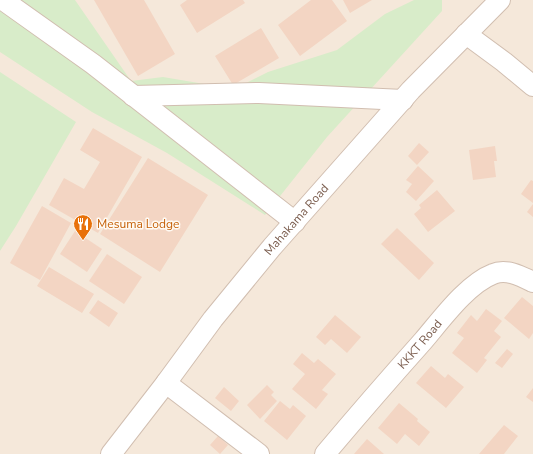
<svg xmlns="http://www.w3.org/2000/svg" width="533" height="454" viewBox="0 0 533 454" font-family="'Nunito Sans',sans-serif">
<rect width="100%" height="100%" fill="#fdf6ec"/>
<!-- residential -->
<path fill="#f5e8da" d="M0,0H533V454H0Z"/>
<!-- green -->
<path fill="#d8ecc9" d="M0,0H75L131,81L163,77L234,89L268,72L337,50L385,14L414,0H442V11L327,137L265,215L167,153L92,112L0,52Z
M0,72L76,122L16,226L0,251Z"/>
<!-- building -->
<path fill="#f3d5c3" d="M94,0H144L175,54L138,76Z
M187,0H243L245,3L197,33L180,5Z
M311,0H332L347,21L300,56L278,25Z
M343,0H372L350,13Z
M261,28L279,58L233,85L215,56Z
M93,128L142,157L98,233L49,205L64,178L84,189L100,162L80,150Z
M419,143L429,152L417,165L408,156Z
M495,146L497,161H494L496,177L473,180L469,150Z
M148,158L208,195L160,272L100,234Z
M418,166L434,181L416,201L406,192L412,184L406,180Z
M531,180L533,181V203L521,194Z
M437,190L455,211L428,232L414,214L421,208L419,205Z
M533,204V217L527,212Z
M42,206L71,223L40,280L10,263Z
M397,228L434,263L419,280L381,244Z
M75,231L102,249L87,272L60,254Z
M107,254L142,277L124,304L89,281Z
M49,267L94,294L82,313L37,286Z
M522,297L533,306V333L529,339L504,318Z
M98,300L118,313L109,327L89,313Z
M486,309L502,321L494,331L501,337L484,358L487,360L477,373L452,353L464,338L457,333L471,315L477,321Z
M335,315L361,337L347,353L331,339L325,345L316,337Z
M507,349L513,354L502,368L495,363Z
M302,353L314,363L318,359L336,374L322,390L328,394L316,409L292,389L305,374L293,364Z
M431,366L445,378L448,374L464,387L446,408L416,383Z
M267,385L274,392L271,395L277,401L260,419L247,405Z
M224,387L239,401L231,411L215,398Z
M533,388V402L526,397Z
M280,401L290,409L293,405L306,416L287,440L264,421Z
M399,403L418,419L417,421L430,432L419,446L405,434L397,444L378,428Z
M504,425L518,436L504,454H479Z
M218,436L228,445L220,454L210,445Z
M367,439L384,454H354Z"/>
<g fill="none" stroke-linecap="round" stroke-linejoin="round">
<defs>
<g id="minor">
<path d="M3,0L93,64L295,222"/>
<path d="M466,34L504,62L533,86"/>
<path d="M133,96L259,93L403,100"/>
<path d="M166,383L259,454"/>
<path id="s1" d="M111,454L166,383L213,319L272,247L411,90L500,0"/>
<path id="s2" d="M325,454C357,416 390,378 423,341C441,320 467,284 493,274C506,268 521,276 533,282"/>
</g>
</defs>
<!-- minor casing -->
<use href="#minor" stroke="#d1beb0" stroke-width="22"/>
<!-- minor -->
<use href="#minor" stroke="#fff" stroke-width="20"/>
</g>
<!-- icons -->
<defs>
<symbol id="restaurant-pin" viewBox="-11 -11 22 30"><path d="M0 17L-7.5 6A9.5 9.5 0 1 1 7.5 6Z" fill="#e8710a" stroke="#fffaf3"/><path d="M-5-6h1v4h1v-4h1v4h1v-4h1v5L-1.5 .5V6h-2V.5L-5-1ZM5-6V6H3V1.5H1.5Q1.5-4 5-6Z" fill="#fff"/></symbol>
</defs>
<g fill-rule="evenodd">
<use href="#restaurant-pin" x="72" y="213" width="22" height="30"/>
</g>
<g text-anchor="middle" stroke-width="3" stroke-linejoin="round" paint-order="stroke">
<!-- street labels -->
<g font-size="12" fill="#7a5c4d" stroke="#fffaf3">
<text dy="4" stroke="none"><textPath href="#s1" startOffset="299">Mahakama Road</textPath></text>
<text dy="4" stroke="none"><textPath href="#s2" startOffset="145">KKKT Road</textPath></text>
</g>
<!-- food labels -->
<g font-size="12" fill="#c56008" stroke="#fffaf3" text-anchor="start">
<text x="97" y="228">Mesuma Lodge</text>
</g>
</g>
</svg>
